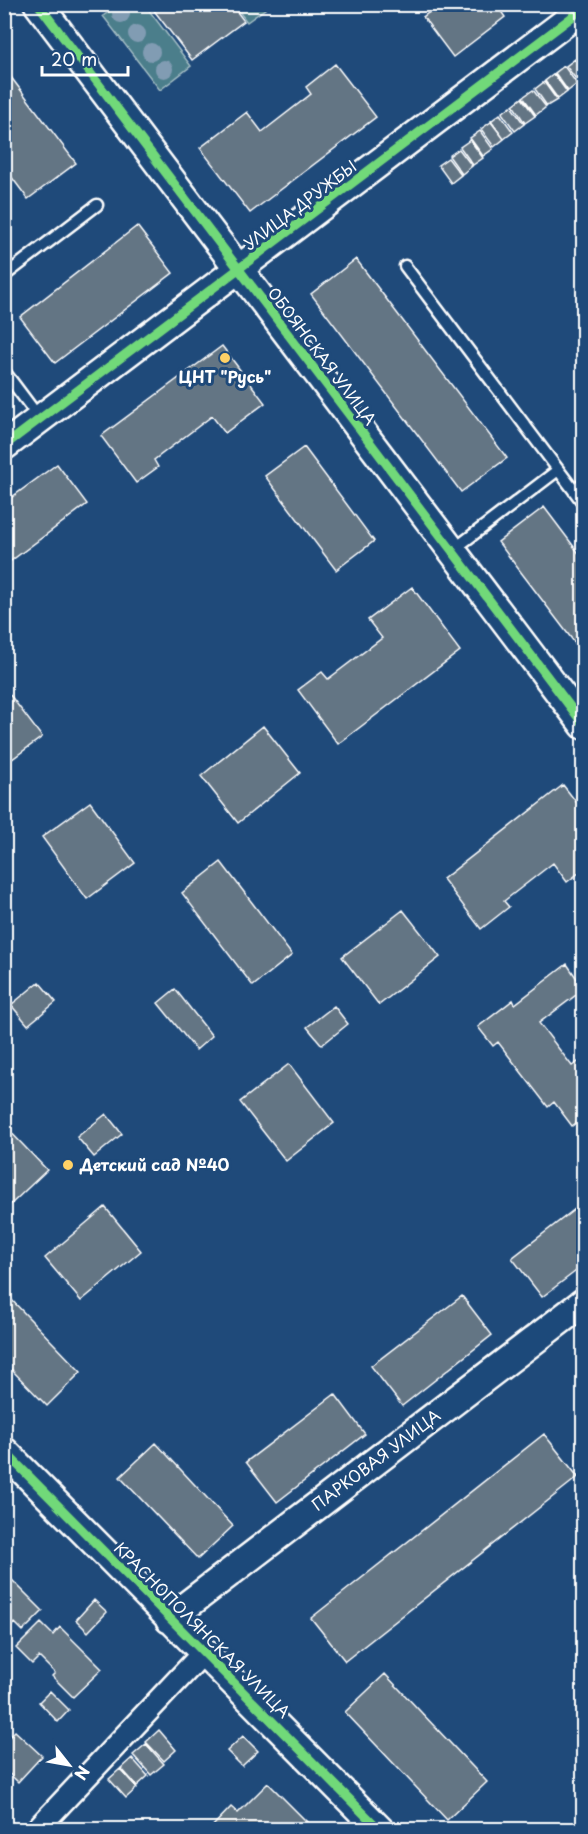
<svg xmlns="http://www.w3.org/2000/svg" width="588" height="1834" viewBox="0 0 588 1834" font-family="'Playpen Sans',sans-serif">
<rect width="100%" height="100%" fill="#1f4a7a"/>
<filter id="ink" filterUnits="userSpaceOnUse"><feTurbulence type="fractalNoise" baseFrequency=".0167" numOctaves="2"/><feDisplacementMap in="SourceGraphic" scale="12" xChannelSelector="R" yChannelSelector="G"/><feConvolveMatrix kernelMatrix="1 2 1 2 8 2 1 2 1" color-interpolation-filters="sRGB"/></filter>
<g filter="url(#ink)">
<!-- green -->
<path fill="#4b7e8b" stroke="#a5bec5" stroke-width="1.5" d="M267,4L269,6L247,22L234,5Z
M119,5H145L191,66L160,90L103,16Z"/>
<!-- building -->
<path fill="#647584" stroke="#fff" stroke-width="1.5" d="M149,4H231L244,21L192,60Z
M429,4H496L505,17L453,57L423,17L432,10Z
M584,54V65L578,58Z
M575,59L584,71V80L579,83L566,66Z
M335,64L376,117L250,213L200,148L247,112L262,132L311,94L306,87Z
M564,66L577,84L568,91L555,73Z
M4,68L76,163L28,199L4,167Z
M554,74L567,92L558,99L545,81Z
M544,82L557,100L547,106L535,89Z
M533,90L546,107L536,115L523,97Z
M522,98L535,116L525,123L513,105Z
M511,106L524,124L515,131L502,113Z
M500,114L513,132L504,139L491,121Z
M491,122L504,139L494,147L481,129Z
M480,131L493,149L483,156L470,138Z
M470,140L483,158L473,165L460,147Z
M459,149L472,166L462,174L449,156Z
M448,158L461,175L451,183L438,165Z
M137,226L173,273L55,363L20,317Z
M356,259L507,458L461,492L311,294Z
M222,346L265,403L225,433L212,416L154,460L158,467L136,483L101,436Z
M304,447L374,541L336,570L265,476Z
M57,464L87,504L4,566V503Z
M544,507L584,560V655L498,542Z
M412,587L460,651L338,744L298,690L322,672L328,679L382,638L368,620Z
M4,687L42,737L4,765Z
M263,726L300,773L238,823L201,776Z
M563,785L584,812V869L567,882L553,863L504,901L509,907L481,929L443,879Z
M90,802L135,863L87,899L42,837Z
M221,862L292,955L253,986L182,893Z
M403,910L440,957L379,1005L342,957Z
M567,964L584,989L539,1023L572,1066L584,1058V1117L572,1126L554,1102L548,1107L498,1042L493,1046L478,1027L513,1000L515,1004Z
M39,982L56,1002L28,1025L11,1005Z
M175,989L212,1036L196,1050L158,1003Z
M334,1006L348,1024L322,1045L307,1027Z
M289,1064L334,1123L286,1161L240,1102Z
M106,1114L122,1134L94,1157L77,1137Z
M4,1125L47,1170L9,1206L4,1201Z
M584,1202V1265L542,1297L512,1258Z
M105,1207L141,1251L81,1301L45,1258Z
M5,1293L81,1372L47,1406L4,1362Z
M462,1296L492,1335L402,1406L371,1366Z
M335,1394L365,1434L277,1502L246,1462Z
M544,1434L578,1477L345,1661L311,1618Z
M156,1443L233,1526L198,1559L120,1477Z
M7,1575L43,1611L23,1631L15,1623L11,1627L4,1620V1578Z
M94,1600L107,1612L88,1632L76,1620Z
M41,1623L53,1635L60,1627L102,1669L73,1697L52,1676L55,1673L39,1657L32,1664L16,1648Z
M385,1674L487,1782L447,1820L345,1712Z
M50,1691L69,1710L58,1722L39,1702Z
M159,1730L176,1750L164,1761L146,1742Z
M15,1731L42,1756L18,1782L4,1769V1742Z
M243,1736L258,1751L242,1766L227,1751Z
M146,1744L164,1764L151,1775L133,1755Z
M132,1758L148,1776L137,1786L121,1768Z
M120,1769L137,1788L126,1798L109,1779Z
M268,1783L315,1830H209L231,1807L238,1813Z"/>
<g fill="none" stroke-linecap="round" stroke-linejoin="round">
<defs>
<path id="service" d="M405,266L584,504
M4,276L97,205
M4,371L40,419
M574,491L584,483
M453,550L558,470"/>
<path id="minor" d="M36,1830L203,1653"/>
<path id="tertiary" d="M38,4L584,725
M4,446L584,8
M4,1451L380,1830
M169,1619L584,1302"/>
</defs>
<!-- service casing -->
<use href="#service" stroke="#fff" stroke-width="15"/>
<!-- minor casing -->
<use href="#minor" stroke="#fff" stroke-width="26"/>
<!-- tertiary casing -->
<use href="#tertiary" stroke="#fff" stroke-width="32"/>
<!-- service -->
<use href="#service" stroke="#1f4a7a" stroke-width="10"/>
<!-- minor -->
<use href="#minor" stroke="#1f4a7a" stroke-width="21"/>
<!-- tertiary -->
<use href="#tertiary" stroke="#1f4a7a" stroke-width="27"/>
<defs>
<path id="cycleway" d="M38,4L584,725
M4,446L584,8
M4,1451L380,1830"/>
</defs>
<!-- cycleway casing -->
<use href="#cycleway" stroke="#1f4a7a" stroke-width="13"/>
<!-- cycleway -->
<use href="#cycleway" stroke="#71d979" stroke-width="9"/>
</g>
<!-- trees -->
<g fill="#819cb3">
<circle cx="121" cy="14" r="9"/>
<circle cx="137" cy="34" r="9"/>
<circle cx="151" cy="52" r="9"/>
<circle cx="164" cy="69" r="9"/>
</g>
</g>
<!-- markers -->
<g fill="#ffd166" stroke="#1f4a7a" stroke-width="2">
<circle cx="225" cy="358" r="6"/>
<circle cx="68" cy="1165" r="6"/>
</g>
<g text-anchor="middle" stroke-width="6" stroke-linejoin="round" paint-order="stroke">
<!-- street labels -->
<g font-size="16" fill="#fff" stroke="#1f4a7a">
<text transform="translate(300 205) rotate(-37)" y="6">УЛИЦА ДРУЖБЫ</text>
<text transform="translate(322 356) rotate(53)" y="6">ОБОЯНСКАЯ УЛИЦА</text>
<text transform="translate(376 1460) rotate(-37)" y="6">ПАРКОВАЯ УЛИЦА</text>
<text transform="translate(202 1630) rotate(45)" y="6">КРАСНОПОЛЯНСКАЯ УЛИЦА</text>
</g>
<!-- poi labels -->
<g font-size="16" font-weight="bold" fill="#fff" stroke="#1f4a7a">
<text x="225" y="383">ЦНТ "Русь"</text>
<text x="80" y="1171" text-anchor="start">Детский сад №40</text>
</g>
</g>
<!-- margin -->
<rect width="588" height="1834" fill="none" stroke="#1f4a7a" stroke-width="24"/>
<rect x="12" y="12" width="564" height="1810" fill="none" stroke="#fff" stroke-width="2" filter="url(#ink)"/>
<!-- north arrow -->
<g transform="translate(69 1765) rotate(121)" stroke="#1f4a7a" stroke-width="4.5" paint-order="stroke">
<path d="M0-4.5L10 22L0 15L-10 22Z" fill="#ffffff"/>
<text y="-9" font-size="16" font-weight="bold" text-anchor="middle" fill="#ffffff">N</text>
</g>
<!-- scale -->
<path d="M42 66v9h86v-9" fill="none" stroke="#ffffff" stroke-width="3"/>
<text x="51" y="66" font-size="18" fill="#ffffff" stroke="#1f4a7a" stroke-width="4.5" paint-order="stroke">20 m</text>
</svg>
